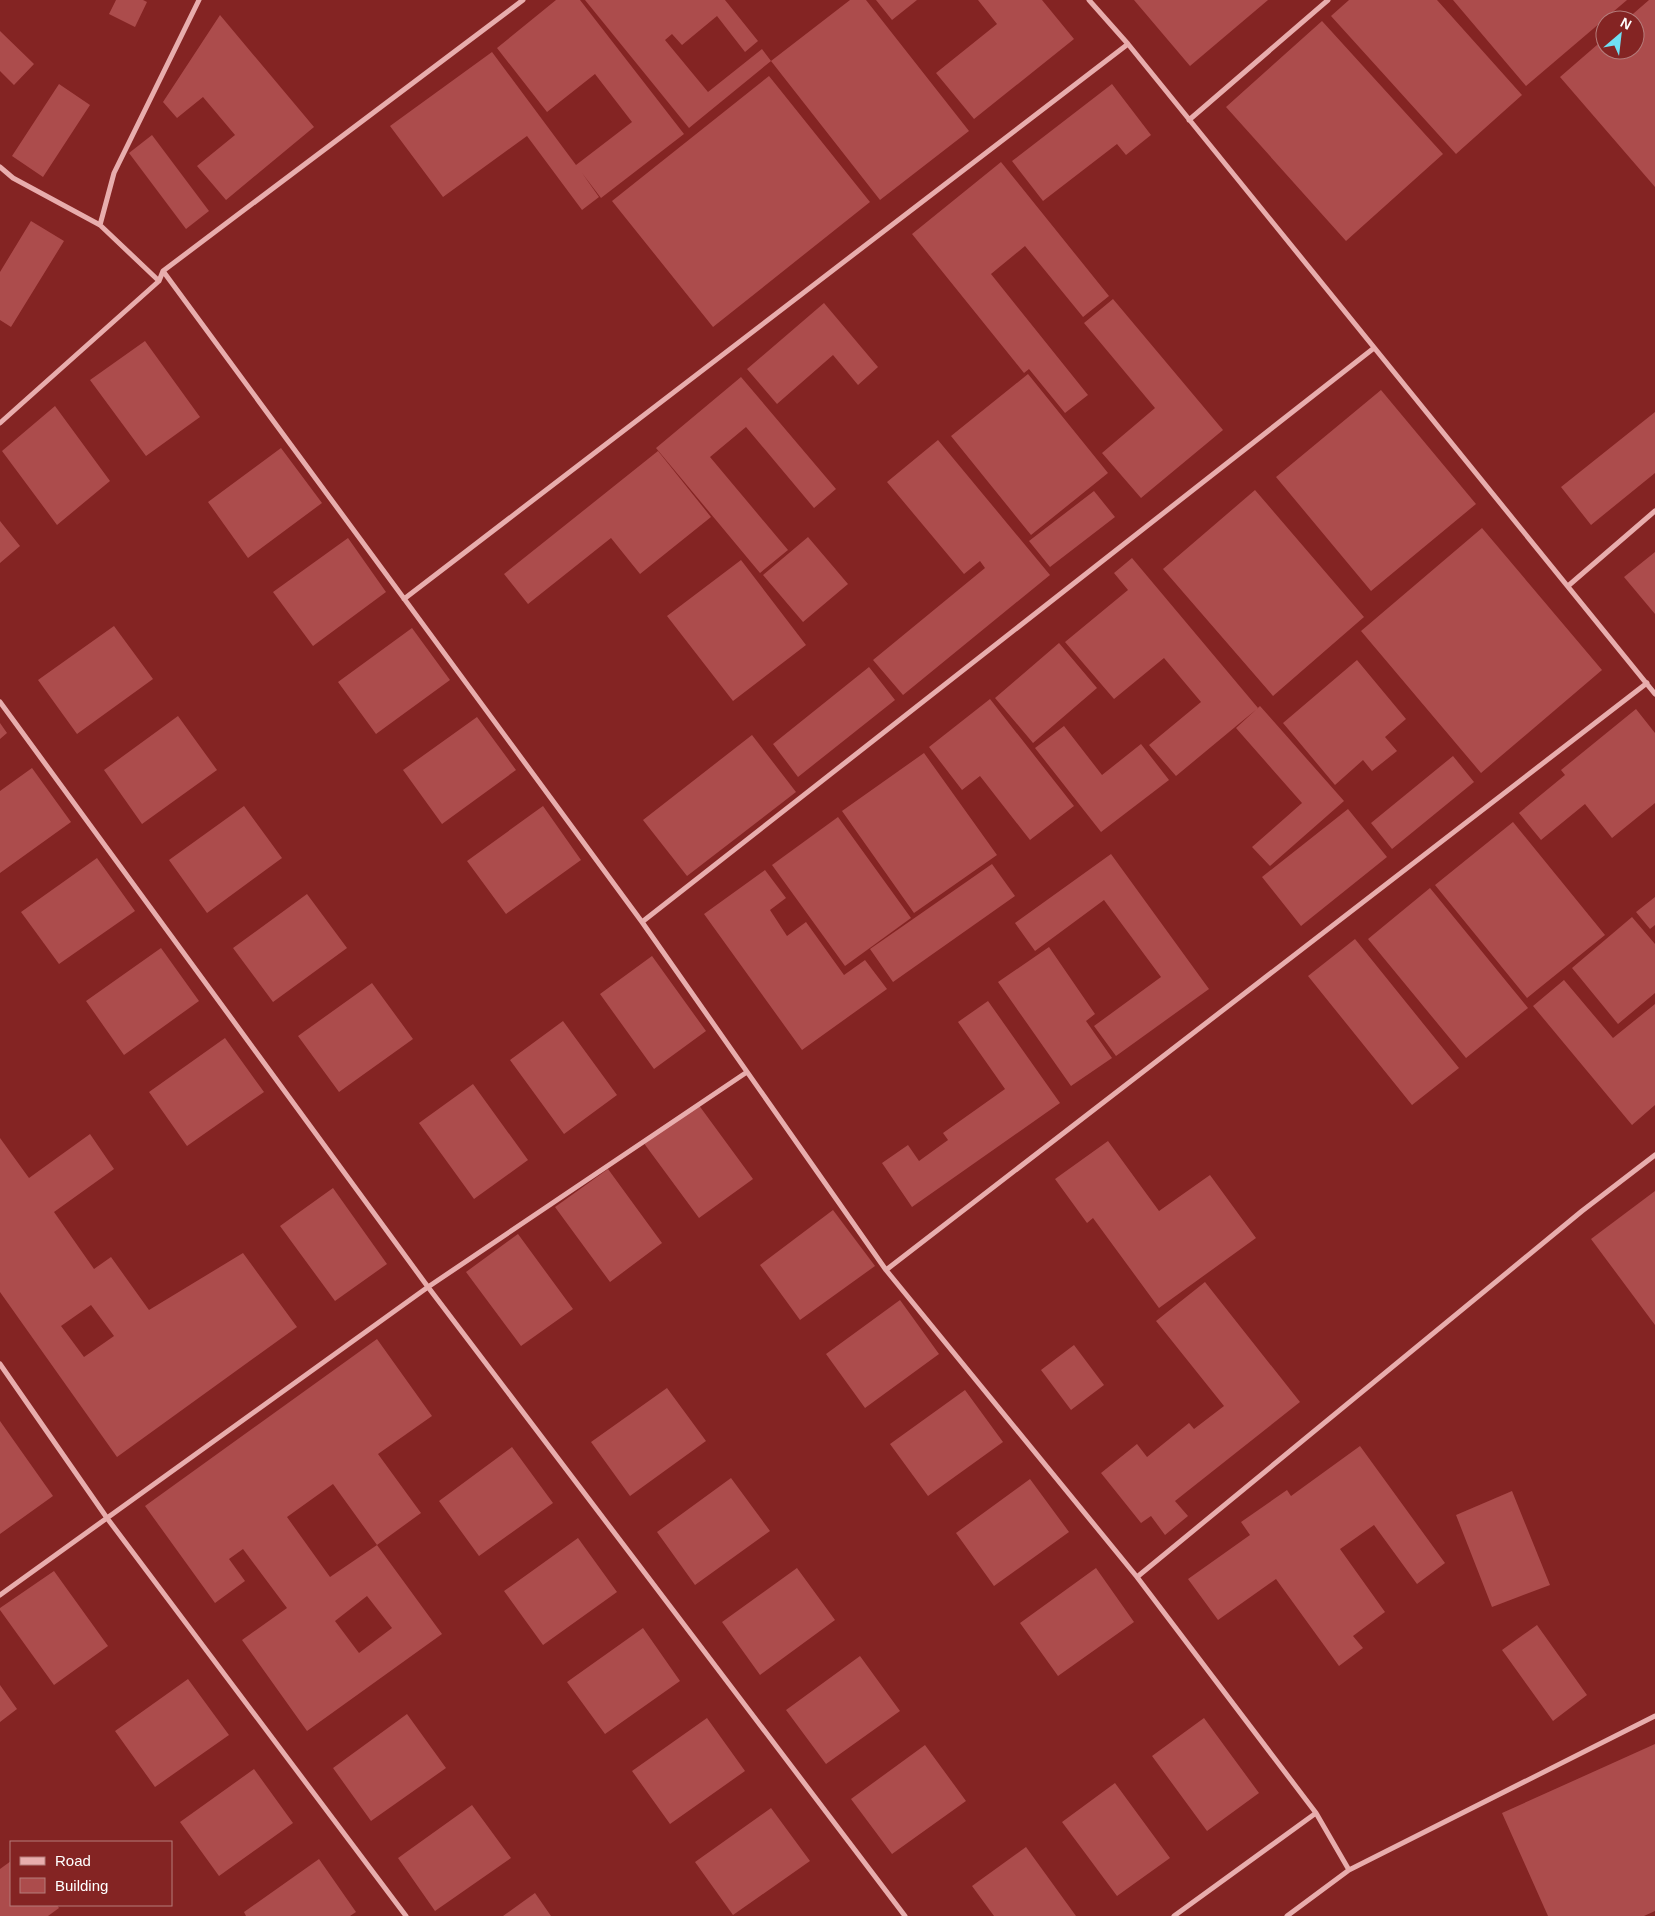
<svg xmlns="http://www.w3.org/2000/svg" width="1655" height="1916" viewBox="0 0 1655 1916" font-family="Helvetica,sans-serif">
<rect width="100%" height="100%" fill="#842423"/>
<!-- building -->
<path fill="#ac4c4c" fill-rule="evenodd" d="M116,0H143L147,2L135,27L109,14Z
M556,0H580L684,134L601,198L582,173L599,197L582,210L527,136L443,197L390,126L492,52L576,165L632,122L595,74L547,112L497,48Z
M585,0H725L758,41L745,52L717,16L682,45L672,34L665,40L708,92L762,49L771,61L689,128Z
M850,0H866L969,131L880,200L771,61Z
M876,0H917L892,20Z
M978,0H1042L1074,39L974,119L936,73L997,24Z
M1134,0H1268L1190,66Z
M1349,0H1437L1522,95L1456,154L1331,16Z
M1453,0H1627L1526,86Z
M1649,0H1655V187L1560,77L1605,38V50H1635V20H1626Z
M220,15L314,127L226,200L197,166L235,135L203,97L177,118L163,102Z
M1322,21L1443,154L1346,241L1226,107Z
M0,31L34,64L14,85L0,71Z
M769,76L870,202L713,327L612,201Z
M59,84L90,105L43,177L12,156Z
M1112,84L1151,135L1126,155L1117,144L1043,201L1012,161Z
M152,135L209,211L186,229L129,153Z
M1001,162L1109,296L1083,317L1025,246L991,274L1088,395L1065,413L1029,369L1024,373L912,234Z
M31,221L64,241L11,327L0,320V272Z
M1113,299L1223,430L1141,498L1102,453L1155,408L1084,323Z
M824,303L878,367L858,385L833,355L777,404L747,369Z
M145,341L200,417L146,456L90,380Z
M1028,374L1108,473L1031,535L951,436Z
M741,377L836,489L814,508L746,427L710,457L788,550L760,573L656,448Z
M1381,390L1476,504L1371,591L1276,477Z
M55,406L110,481L57,525L2,451Z
M1655,412V473L1591,525L1561,487Z
M938,440L1050,575L903,695L873,660L985,568L980,561L964,574L887,482Z
M281,448L322,503L248,558L208,502Z
M658,451L711,517L640,574L611,538L528,604L504,574Z
M1255,490L1364,617L1273,696L1163,569Z
M1094,491L1115,517L1050,567L1029,541Z
M0,521L20,546L0,563Z
M1482,528L1602,670L1481,773L1361,631Z
M808,537L848,584L803,622L763,575Z
M348,538L386,592L313,646L273,592Z
M1655,552V614L1624,577Z
M1132,558L1258,708L1176,776L1149,745L1201,702L1164,658L1114,699L1065,642L1128,590L1114,573Z
M741,560L806,645L733,701L667,616Z
M114,626L153,679L77,734L38,680Z
M412,628L450,680L376,734L338,682Z
M1059,643L1097,688L1033,743L995,698Z
M1357,660L1406,719L1385,737L1397,751L1372,771L1363,760L1335,785L1283,723Z
M869,667L895,700L798,777L773,744Z
M990,699L1074,806L1030,840L980,776L962,790L929,747Z
M1260,706L1344,801L1270,866L1252,847L1302,803L1236,728Z
M1636,709L1655,733V803L1612,838L1585,804L1541,840L1519,813L1565,775L1561,770Z
M178,716L217,770L142,824L104,770Z
M477,717L516,770L442,824L403,770Z
M0,723L7,733L0,739Z
M1064,726L1102,775L1141,744L1169,780L1101,832L1035,748Z
M752,735L796,792L687,876L643,820Z
M924,753L997,855L914,913L842,811Z
M1453,756L1474,782L1392,849L1371,823Z
M32,768L71,822L0,873V791Z
M244,806L282,858L207,913L169,860Z
M543,806L581,860L506,914L467,861Z
M1348,809L1387,857L1301,926L1262,877Z
M838,817L911,918L845,966L772,865Z
M1513,822L1605,935L1527,998L1435,885Z
M1111,854L1209,989L1116,1056L1094,1026L1161,977L1104,900L1035,951L1015,923Z
M97,858L135,911L59,964L21,912Z
M992,864L1015,896L893,982L870,949Z
M765,870L786,898L770,910L787,936L806,922L844,975L865,960L887,989L802,1050L704,914Z
M1430,888L1528,1008L1466,1058L1368,939Z
M307,894L347,948L273,1002L233,948Z
M1655,897V925L1650,929L1636,912Z
M1632,917L1655,944V993L1618,1024L1572,968Z
M1355,939L1459,1068L1412,1105L1308,976Z
M1049,947L1095,1014L1086,1021L1112,1058L1071,1086L998,982Z
M161,948L199,1001L124,1055L86,1001Z
M652,956L706,1031L654,1069L600,994Z
M1564,980L1613,1038L1655,1004V1105L1632,1125L1533,1006Z
M372,983L413,1039L339,1092L298,1036Z
M988,1001L1060,1103L912,1207L882,1163L908,1145L919,1161L948,1140L943,1133L1005,1089L958,1022Z
M563,1021L617,1095L564,1134L510,1060Z
M225,1038L264,1092L187,1146L149,1092Z
M473,1084L528,1160L474,1199L419,1123Z
M698,1104L753,1179L699,1218L643,1142Z
M90,1134L114,1169L54,1212L94,1269L111,1257L149,1310L243,1253L297,1327L117,1457L0,1292V1138L29,1178ZM91,1305L114,1336L84,1357L61,1326Z
M1108,1141L1159,1211L1210,1175L1256,1238L1159,1308L1093,1218L1087,1223L1055,1179Z
M608,1169L662,1243L610,1282L555,1207Z
M333,1188L387,1264L335,1301L280,1226Z
M1655,1191V1325L1591,1239Z
M833,1210L875,1266L800,1320L760,1265Z
M518,1234L573,1309L521,1346L466,1272Z
M1205,1282L1300,1402L1175,1501L1188,1516L1165,1535L1151,1516L1141,1523L1101,1473L1137,1444L1147,1457L1189,1423L1194,1429L1224,1406L1156,1321Z
M900,1300L939,1354L865,1408L826,1354Z
M377,1339L432,1416L378,1454L421,1513L377,1545L333,1484L287,1517L330,1577L377,1545L442,1634L307,1731L242,1640L287,1608L243,1549L229,1559L245,1581L215,1603L145,1506ZM367,1596L392,1628L359,1653L335,1621Z
M1074,1345L1104,1385L1071,1410L1041,1370Z
M667,1388L706,1441L630,1496L591,1442Z
M965,1390L1003,1442L928,1496L890,1444Z
M0,1421L53,1496L0,1534Z
M1360,1446L1445,1563L1417,1584L1374,1525L1340,1549L1385,1612L1353,1636L1363,1648L1339,1666L1276,1579L1218,1620L1188,1579L1250,1535L1241,1522L1287,1490L1291,1496Z
M512,1447L553,1503L479,1556L439,1501Z
M731,1478L770,1531L695,1585L657,1532Z
M1030,1479L1069,1532L994,1586L956,1533Z
M1512,1491L1550,1585L1492,1607L1456,1515Z
M578,1538L617,1592L543,1645L504,1591Z
M797,1568L835,1620L760,1675L722,1622Z
M1096,1568L1134,1622L1058,1676L1020,1623Z
M54,1571L108,1646L54,1685L0,1610V1608Z
M1537,1625L1587,1695L1553,1721L1502,1650Z
M643,1628L680,1681L605,1734L567,1682Z
M860,1656L900,1711L826,1764L786,1710Z
M188,1679L229,1735L155,1787L115,1731Z
M0,1685L17,1709L0,1722Z
M407,1714L446,1768L371,1821L333,1768Z
M707,1718L745,1771L670,1824L632,1771Z
M1204,1718L1259,1793L1207,1831L1152,1756Z
M1655,1744V1911L1644,1916H1548L1502,1813Z
M925,1745L966,1801L892,1854L851,1799Z
M254,1769L293,1823L219,1876L180,1822Z
M1115,1783L1170,1858L1117,1896L1062,1822Z
M472,1805L511,1858L435,1911L398,1858Z
M771,1808L810,1861L733,1915L695,1862Z
M1026,1847L1076,1916H994L972,1886Z
M319,1859L356,1912L350,1916H246L244,1912Z
M11,1861V1905H57L59,1908L48,1916H0V1869Z
M535,1893L551,1916H503Z"/>
<g fill="none" stroke-linecap="round" stroke-linejoin="round">
<!-- minor -->
<path stroke="#e8adad" stroke-width="5" d="M1089,0L1128,44L1655,694
M1189,120L1328,0
M0,167L13,178L100,225L159,281
M100,225L114,173L199,0
M163,271L642,922L886,1270L1137,1577L1316,1813L1349,1870
M0,423L159,281L163,271L523,0
M1568,586L1655,511
M404,599L1128,44
M0,702L428,1287L905,1916
M642,922L1374,348
M886,1270L1647,683
M0,1364L107,1518L406,1916
M1137,1577L1582,1211L1655,1155
M0,1595L428,1287L747,1072
M1174,1916L1316,1813
M1287,1916L1349,1870L1655,1716"/>
</g>
<!-- legend -->
<rect x="10" y="1841" width="162" height="65" fill="#842423" stroke="#b57c7b"/>
<rect x="20" y="1857" width="25" height="8" fill="#e8adad" stroke="#b57c7b"/>
<text x="55" y="1866" font-size="15" fill="#ffffff">Road</text>
<rect x="20" y="1878" width="25" height="15" fill="#ac4c4c" stroke="#b57c7b"/>
<text x="55" y="1891" font-size="15" fill="#ffffff">Building</text>
<!-- north arrow -->
<g transform="translate(1620 35) rotate(28)"><circle r="24" fill="#842423" stroke="#b57c7b"/>
<path d="M0-4L9 19L0 12L-9 19Z" fill="#70dff3"/>
<text y="-8" font-size="14" font-weight="bold" text-anchor="middle" fill="#ffffff">N</text>
</g>
</svg>
